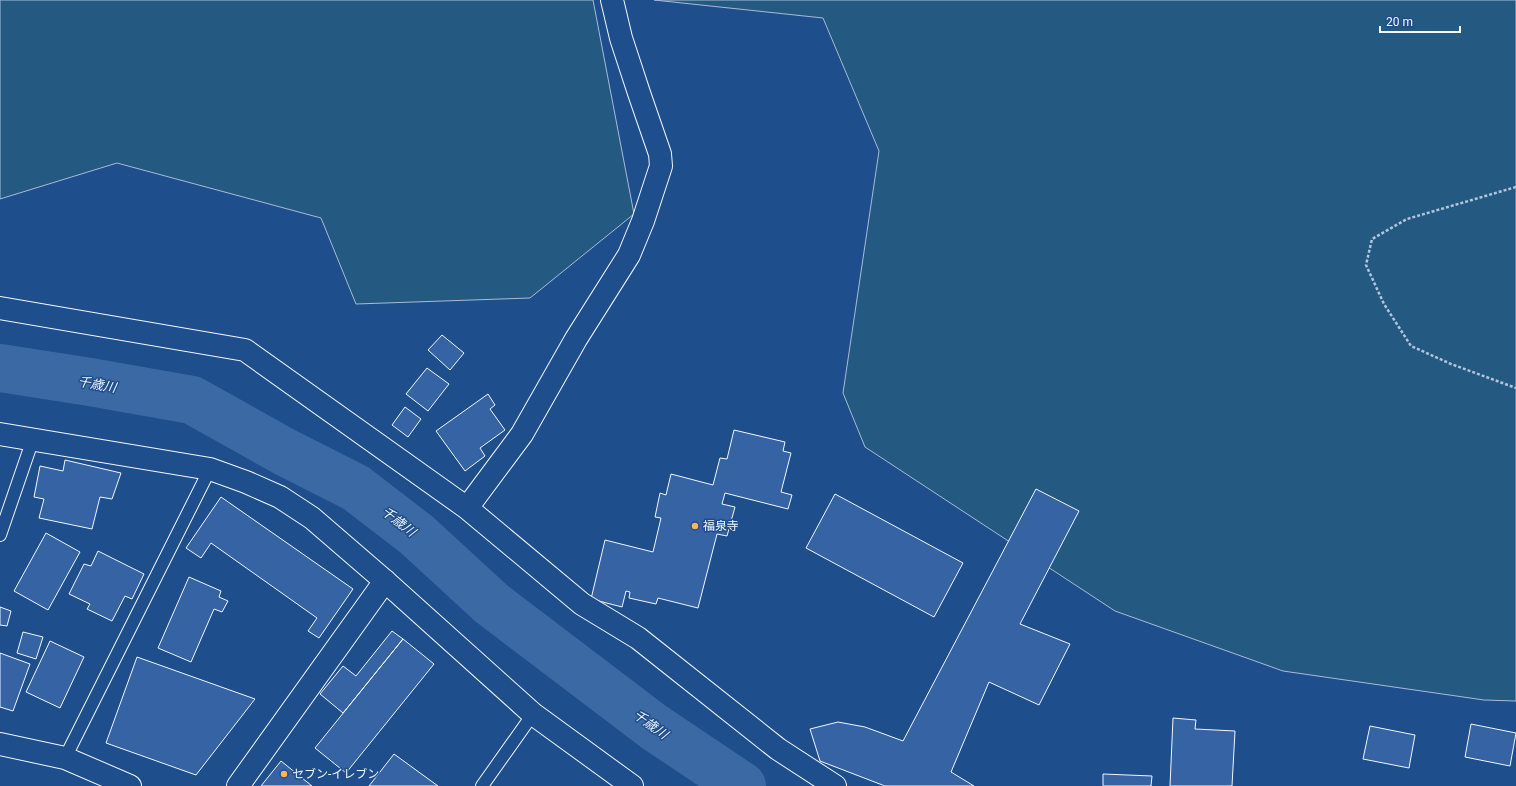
<svg xmlns="http://www.w3.org/2000/svg" width="1516" height="786" viewBox="0 0 1516 786" font-family="Roboto,'Noto Sans JP',sans-serif">
<rect width="100%" height="100%" fill="#1f4e8c"/>
<!-- green -->
<path fill="#245a82" stroke="#a8bbd7" d="M0,0H593L634,214L530,298L356,304L321,218L117,163L0,199Z
M654,0H1516V701L1484,700L1283,671L1115,611L865,447L843,393L879,151L823,18Z"/>
<g fill="none" stroke-linecap="round" stroke-linejoin="round">
<!-- river -->
<path stroke="#3b69a3" stroke-width="48" d="M0,368L90,382L192,400L285,452L356,488L417,535L492,604L654,727L742,786"/>
</g>
<!-- building -->
<path fill="#3563a3" stroke="#f2f6ff" d="M442,335L464,353L450,370L428,350Z
M427,368L449,384L428,411L406,394Z
M488,394L495,405L490,409L505,430L480,448L485,456L465,471L436,431Z
M405,407L421,419L408,437L392,425Z
M734,430L785,442L783,451L791,453L781,492L792,495L788,509L725,493L722,504L735,507L727,536L717,534L698,608L658,598L656,604L629,598L630,592L626,591L622,607L591,599L605,540L653,552L661,518L655,517L660,493L666,495L671,474L713,485L720,458L727,459Z
M65,460L121,473L112,499L100,497L92,529L39,518L44,499L34,497L40,466L63,471Z
M1036,489L1079,511L1020,624L1070,644L1039,705L989,682L951,772L974,786H885L820,761L810,729L838,722L865,727L903,741Z
M835,494L963,563L934,617L806,548Z
M221,497L353,589L319,638L308,631L317,618L211,543L201,558L186,548Z
M46,533L80,552L48,610L14,591Z
M98,551L144,574L132,599L125,596L112,621L87,609L90,604L69,594L84,564L91,566Z
M189,577L221,591L219,597L228,601L222,612L214,609L191,662L158,648Z
M0,607L11,611L7,626L0,625Z
M392,631L403,639L343,713L320,694L343,666L356,676Z
M23,632L43,637L36,659L17,653Z
M403,639L434,664L346,773L315,748Z
M50,641L84,657L60,708L26,692Z
M0,653L30,664L13,711L0,707Z
M137,657L255,699L196,775L106,743Z
M1173,718L1196,720L1195,729L1235,731L1232,786H1170Z
M1471,724L1516,733L1510,766L1465,757Z
M1370,726L1415,735L1409,768L1363,759Z
M394,754L438,786H369Z
M281,761L312,786H261Z
M1103,774L1152,776L1151,786H1103Z"/>
<g fill="none" stroke-linecap="round" stroke-linejoin="round">
<defs>
<path id="service" d="M0,535L33,439
M65,758L210,469
M482,786L533,714"/>
<path id="minor" d="M0,308L245,350L467,508L582,604L638,638L778,749L835,786
M467,508L522,434L576,339L629,255L643,221L661,166L660,154L639,93L621,38L612,0
M238,786L385,581"/>
<path id="tertiary" d="M0,434L210,469L246,482L280,497L312,518L385,581L533,714L632,786"/>
<path id="primary" d="M0,744L65,758L130,786"/>
</defs>
<!-- service casing -->
<use href="#service" stroke="#f2f6ff" stroke-width="14"/>
<!-- minor casing -->
<use href="#minor" stroke="#f2f6ff" stroke-width="24"/>
<!-- tertiary casing -->
<use href="#tertiary" stroke="#f2f6ff" stroke-width="24"/>
<!-- primary casing -->
<use href="#primary" stroke="#f2f6ff" stroke-width="24"/>
<!-- path -->
<path stroke="#b3c4dc" stroke-width="2.5" stroke-dasharray="3 2" stroke-linecap="butt" d="M1516,187L1407,219L1372,239L1366,265L1384,304L1411,346L1451,364L1516,388"/>
<!-- service -->
<use href="#service" stroke="#1f4e8c" stroke-width="12"/>
<!-- minor -->
<use href="#minor" stroke="#1f4e8c" stroke-width="22"/>
<!-- tertiary -->
<use href="#tertiary" stroke="#1f4e8c" stroke-width="22"/>
<!-- primary -->
<use href="#primary" stroke="#1f4e8c" stroke-width="22"/>
</g>
<!-- markers -->
<g fill="#ffb74d" stroke="#1f4e8c" stroke-width="1.5">
<circle cx="695" cy="526" r="4"/>
<circle cx="284" cy="774" r="4"/>
</g>
<g text-anchor="middle" stroke-width="3" stroke-linejoin="round" paint-order="stroke">
<!-- poi labels -->
<g font-size="12" fill="#f2f6ff" stroke="#1f4e8c" text-anchor="start">
<text x="703" y="530">福泉寺</text>
<text x="292" y="778">セブン-イレブン</text>
</g>
<!-- water labels -->
<g font-size="13" font-style="italic" fill="#f2f6ff" stroke="#1f4e8c">
<text transform="translate(97 384) rotate(10)" y="5">千歳川</text>
<text transform="translate(399 521) rotate(38)" y="5">千歳川</text>
<text transform="translate(651 724) rotate(36)" y="5">千歳川</text>
</g>
</g>
<!-- scale -->
<path d="M1380 26v6h80v-6" fill="none" stroke="#f2f6ff" stroke-width="2"/>
<text x="1386" y="26" font-size="12" fill="#f2f6ff" stroke="#1f4e8c" stroke-width="3" paint-order="stroke">20 m</text>
</svg>
